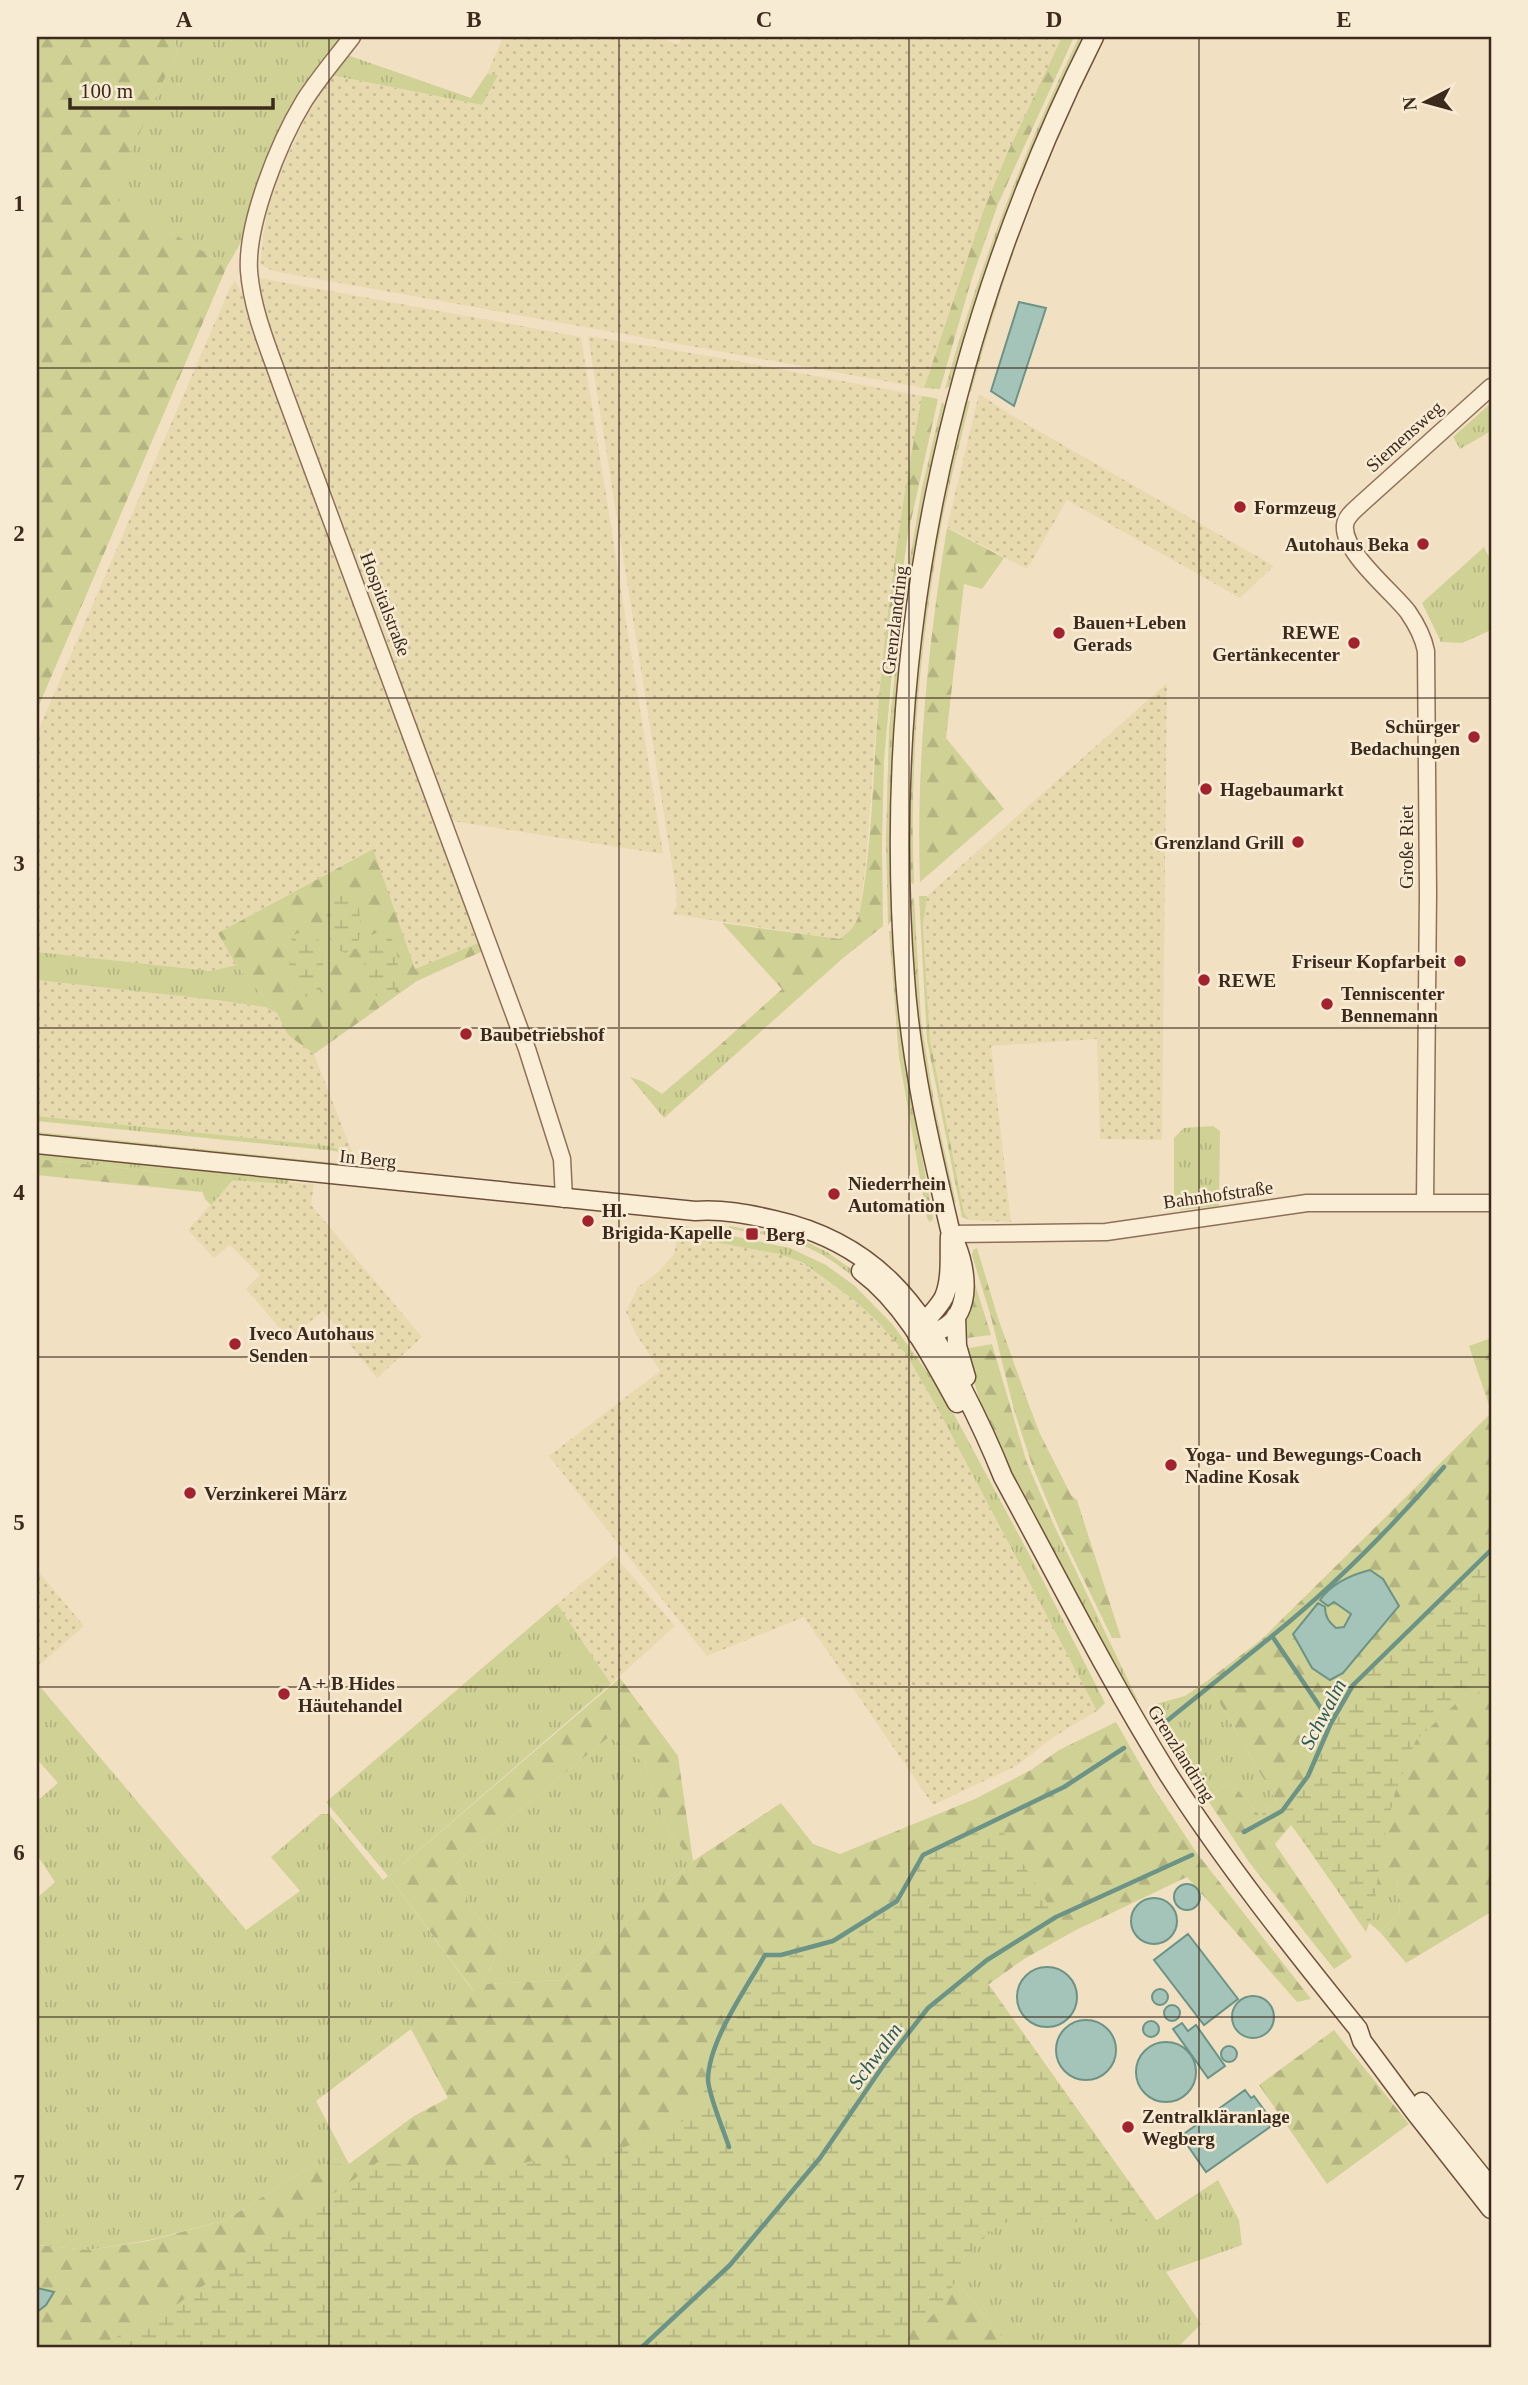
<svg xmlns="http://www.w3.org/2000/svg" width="1528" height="2385" viewBox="0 0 1528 2385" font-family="'Times New Roman',serif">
<defs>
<pattern id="farmland-dots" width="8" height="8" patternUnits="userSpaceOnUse" patternTransform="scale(1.75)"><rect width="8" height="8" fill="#e8daaf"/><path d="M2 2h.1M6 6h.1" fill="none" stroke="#c8bb96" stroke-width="1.8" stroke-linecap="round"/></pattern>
<pattern id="grass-tufts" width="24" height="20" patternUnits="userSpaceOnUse" patternTransform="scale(1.75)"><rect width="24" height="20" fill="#cfd195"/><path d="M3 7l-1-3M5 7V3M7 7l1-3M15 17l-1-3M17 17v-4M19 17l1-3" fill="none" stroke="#b3b480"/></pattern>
<pattern id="forest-firs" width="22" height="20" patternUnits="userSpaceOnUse" patternTransform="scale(1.75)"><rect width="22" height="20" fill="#cfd195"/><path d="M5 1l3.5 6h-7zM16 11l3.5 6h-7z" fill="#b3b480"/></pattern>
<pattern id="wetland-marsh" width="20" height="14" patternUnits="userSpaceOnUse" patternTransform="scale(1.75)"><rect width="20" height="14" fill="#cfd195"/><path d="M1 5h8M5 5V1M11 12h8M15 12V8" fill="none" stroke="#b3b480"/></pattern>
</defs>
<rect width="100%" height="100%" fill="#f2e0c3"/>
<!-- farmland -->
<path fill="url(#farmland-dots)" d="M503,37H660L678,45L682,37H1062L1006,156L983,212L924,388L273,271L260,264L267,208L278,177L310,108L331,75L482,105L497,75L487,74Z
M259,278L581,337L663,854L446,820L264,316Z
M235,281L245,298L251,322L285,420L483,941L415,969L372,849L218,933L236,965L211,971L37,952V733L229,290Z
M588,336L715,357L922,396L893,570L876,726L867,852L861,905L855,928L840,939L672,914L677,905L676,890Z
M979,394L1016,418L1274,566L1240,598L1067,500L1027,569L947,527Z
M1167,683L1162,1140L1100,1139L1097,1039L991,1046L1011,1222L969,1220L964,1214L930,1040L923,926L927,896Z
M37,980L224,1001L265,1007L277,1013L288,1035L314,1054L354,1157L342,1150L328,1146L37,1116Z
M238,1179L314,1184L311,1205L422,1337L377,1378L323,1311L289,1339L246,1289L260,1275L230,1245L214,1258L188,1230L232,1180Z
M674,1229L719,1243L779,1254L803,1264L854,1300L877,1321L906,1354L940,1413L1097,1711L1055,1736L1016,1766L933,1805L804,1617L707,1656L549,1456L660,1371L636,1334L626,1312L638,1287L658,1272L674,1254L676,1245Z
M615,1556L675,1626L611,1684L557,1604Z
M37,1570L84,1626L37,1667Z"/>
<!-- grass -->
<path fill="url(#grass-tufts)" d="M175,37H340C317,71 295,105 279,143C261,184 252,229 227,266L110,196L177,51Z
M1079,37H1087C1033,148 981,263 953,384L945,389C979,267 1024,150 1079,37Z
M1102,37H1106C1045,147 1005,270 971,392L966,387L1022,215Z
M347,55L471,98L487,74L498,75L482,105L331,75Z
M964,401H970C960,443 949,484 941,526C920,643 909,765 914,884L909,882L907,861L913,698L930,555Z
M942,402L946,406C917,528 898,653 893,779C892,825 894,871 894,917L888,925L886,839L889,730L902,606L922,488Z
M1491,403V431L1460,449L1453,437Z
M1484,547L1491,561V630L1462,643L1441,642L1422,603Z
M914,897L921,1020L935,1108L956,1203L952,1200L926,1084L915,1016L908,905Z
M889,931H892L894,935L910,1087L931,1207L933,1219L930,1222L927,1218L899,1057Z
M37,952L211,971L236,965L277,1013L265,1007L224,1001L37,980Z
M721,1044L737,1053L664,1118L630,1077L644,1082L662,1094Z
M37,1116L328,1146L342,1150L354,1157L335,1151L37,1121Z
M1213,1126L1220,1131L1219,1206L1181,1210L1174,1206V1138L1184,1128Z
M37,1132L337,1163L349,1168L37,1137Z
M37,1150L289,1177L288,1184L233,1180L211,1205L205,1199L202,1191L168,1173L37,1159Z
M675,1224L790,1248L826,1265L855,1286L893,1325L942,1392L1036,1567L1105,1703L1097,1711L940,1413L906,1354L877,1321L854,1300L803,1263L779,1254L719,1243L674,1229Z
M730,1226L755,1231L780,1232L801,1239L827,1252L868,1281L897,1320C867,1288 839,1259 797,1243C776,1235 750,1233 727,1228Z
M1037,1523H1053L1138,1701H1132Z
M557,1604L611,1684L389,1876L473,1991L411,2029L316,2101L349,2164L313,2165L226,2220L149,2240L89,2250L37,2245V1898L55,1882L37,1855V1801L58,1783L37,1759V1683L246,1930L300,1891L271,1857L321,1814H329L383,1880L388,1876L326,1802Z
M1207,1681L1277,1802L1260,1816L1230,1781L1207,1799L1175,1747L1152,1705L1185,1696Z
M610,1736L644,1763L668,1829L692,1862L562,1980L483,1984L502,1940C477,1920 456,1894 458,1861Z
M1397,1877L1400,1911L1380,1932L1356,1912Z
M958,2143L1157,2220L1218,2180L1239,2220L1242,2245L1166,2272L1201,2324L1177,2348H1011L919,2236Z"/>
<!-- forest -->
<path fill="url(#forest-firs)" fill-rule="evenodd" d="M37,37H175L177,51L111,196L227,266L37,710Z
M1062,37H1074L998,204L971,281L940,389L924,388L983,212L1006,156Z
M922,396L938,399L908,534L898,604L884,761L882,845L883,926L842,959L737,1053L721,1044L782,989L722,923L840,939C854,929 858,922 861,905C873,837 873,766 879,697C888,596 903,496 922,396Z
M947,528L1004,558L982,589L964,584L946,738L1004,809L920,882C916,763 928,645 947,528Z
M373,849L415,969L483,941L485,950L417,981L314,1054L288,1035L277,1013L236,965L218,933Z
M919,896H927L923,926L930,1040L964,1213L969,1220L962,1217L927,1040Z
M37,1159L168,1173L191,1180L202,1192L37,1175Z
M977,1248L998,1318L1029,1405L1040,1434L1071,1495L1077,1500L1121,1638H1112L1061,1533L1032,1465L1014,1410L991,1317L972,1255L973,1250Z
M970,1268L991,1335L966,1338L965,1320Z
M1491,1338V1479L1489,1483L1491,1490V1912L1406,1963L1380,1932L1400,1911L1397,1878L1356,1912L1291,1825L1275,1844L1352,1957L1334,1969L1249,1862L1207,1799L1230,1781L1260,1816L1277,1802L1207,1681L1262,1639L1489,1415L1490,1408L1469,1346ZM1349,1576L1383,1579L1399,1606L1376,1631L1312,1668L1293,1634L1318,1603L1325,1607C1325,1617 1329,1622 1336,1628L1344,1627L1351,1614L1334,1602L1326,1592Z
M992,1344L1026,1460L1053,1523H1037L991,1437L964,1349Z
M620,1678L678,1756L693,1861L781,1803L813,1844L840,1854L975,1799L1031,1770L1059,1750L1116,1722L1153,1787L1196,1852L1311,1999L1297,2002L1187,1877L1076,1930L1024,1959L985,1987L919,2236L1011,2348H37V2245L89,2250L148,2241L226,2220L313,2165L349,2164L414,2116L448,2098L411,2029L473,1990L389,1876ZM610,1736L644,1763L668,1829L692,1862L562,1980L483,1984L502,1940C477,1920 456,1894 458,1861Z
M1334,2030L1409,2124L1327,2184L1259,2085Z"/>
<!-- wetland -->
<path fill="url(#wetland-marsh)" d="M346,885L358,898L361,929L357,948L345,953L334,948L326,921L330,891Z
M309,930L321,943L324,974L320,993L307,997L297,993L289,966L293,935Z
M384,931L396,944L399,975L395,994L382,998L371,994L369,980L364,967L367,936Z
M1491,1550V1689L1460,1700L1416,1740L1395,1793L1381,1850L1374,1909L1366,1932L1282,1811L1308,1776L1331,1724L1353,1685Z
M996,1820L1056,1917L987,1960L977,1968L1157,2221L1069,2222L1027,2218L1000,2224L974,2247L944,2302L922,2327L857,2348H96L176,2305L378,2162L475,2172L533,2161L594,2156L655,2138L693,2115L708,2082L710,2062L726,2021L765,1955H781L833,1941L897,1901L923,1855Z"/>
<!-- water -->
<path fill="#a5c4b9" stroke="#6b9386" stroke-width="2" d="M1019,302L1046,308L1014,406L991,391Z
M1370,1570L1383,1579L1399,1606L1343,1673L1330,1680L1312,1668L1293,1634L1318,1603L1325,1607C1325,1617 1329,1622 1336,1628L1344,1627L1351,1614L1334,1602L1328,1606L1320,1600C1332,1583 1350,1575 1370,1570Z
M1174 1897a13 13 0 1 1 26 0a13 13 0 1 1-26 0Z
M1131 1921a23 23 0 1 1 46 0a23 23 0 1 1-46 0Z
M1188,1934L1238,1999L1204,2025L1154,1960Z
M1017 1997a30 30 0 1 1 60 0a30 30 0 1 1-60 0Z
M1152 1997a8 8 0 1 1 16 0a8 8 0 1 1-16 0Z
M1232 2017a21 21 0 1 1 42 0a21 21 0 1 1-42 0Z
M1164 2013a8 8 0 1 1 16 0a8 8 0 1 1-16 0Z
M1056 2050a30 30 0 1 1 60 0a30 30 0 1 1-60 0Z
M1143 2029a8 8 0 1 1 16 0a8 8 0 1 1-16 0Z
M1182,2023L1188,2031L1196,2025L1225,2066L1208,2078L1173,2029Z
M1136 2072a30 30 0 1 1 60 0a30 30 0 1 1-60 0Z
M1221 2054a8 8 0 1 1 16 0a8 8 0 1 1-16 0Z
M1245,2090L1251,2098L1254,2096L1270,2118L1266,2121L1270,2127L1206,2172L1181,2136Z
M37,2288L54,2292L46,2305L37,2312Z"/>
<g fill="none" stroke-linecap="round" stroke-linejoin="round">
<!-- stream -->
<path stroke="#6b9386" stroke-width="4.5" d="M1272,1636C1334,1586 1392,1527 1444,1467
M1168,1720L1272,1636L1331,1723
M1244,1832L1282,1811L1308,1776L1331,1723L1353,1685L1491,1550
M729,2147C724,2131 708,2094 708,2079C709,2040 746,1989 765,1955H781L833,1941L897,1901L923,1855L1064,1787L1124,1748
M641,2348L730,2265L820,2158L885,2063L928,2008L987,1960L1056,1917L1192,1855"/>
<defs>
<path id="tertiary" d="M352,37C336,58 318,79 304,101C279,142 246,223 249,271C252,310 268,347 281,384L527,1049L562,1159L564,1199
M1425,1203L1428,893L1426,651C1423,636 1417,625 1408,612C1393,592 1342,552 1345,525C1346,516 1355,510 1361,504L1491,387
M951,1234L1106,1232L1307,1203H1491"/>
<path id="secondary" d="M37,1144L695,1211C722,1209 748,1214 774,1220C873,1242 921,1303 963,1390C978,1419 991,1447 1003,1477C1057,1576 1108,1678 1168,1774C1225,1863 1291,1946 1358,2029L1362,2041L1414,2111L1491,2209
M861,1271C905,1304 931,1356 957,1403
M956,1316L957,1346L966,1377
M921,1328C927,1317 938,1309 944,1297C952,1278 949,1255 950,1236
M917,1335C925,1334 933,1334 940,1330C976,1314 966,1261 951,1234C931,1149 911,1065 905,978C880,651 947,329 1094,37
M1422,2102L1491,2188"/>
</defs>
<!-- tertiary casing -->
<use href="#tertiary" stroke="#8e7058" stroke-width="19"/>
<!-- secondary casing -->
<use href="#secondary" stroke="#6f513b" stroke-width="21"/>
<!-- tertiary -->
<use href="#tertiary" stroke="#fbeed7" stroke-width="16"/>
<!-- secondary -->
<use href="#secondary" stroke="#fbeed7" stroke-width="18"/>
</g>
<!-- grid -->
<path fill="none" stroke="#3c2a1d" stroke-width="2" stroke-opacity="0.55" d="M329,37V2348M619,37V2348M909,37V2348M1199,37V2348M37,368H1491M37,698H1491M37,1028H1491M37,1357H1491M37,1687H1491M37,2017H1491"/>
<!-- markers -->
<g fill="#a2232d" stroke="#f8ebd3" stroke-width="2.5">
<circle cx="1240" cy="507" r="7"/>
<circle cx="1423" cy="544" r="7"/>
<circle cx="1059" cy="633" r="7"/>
<circle cx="1354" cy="643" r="7"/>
<circle cx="1474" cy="737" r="7"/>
<circle cx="1206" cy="789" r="7"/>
<circle cx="1298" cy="842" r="7"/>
<circle cx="1460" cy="961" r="7"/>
<circle cx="1204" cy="980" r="7"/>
<circle cx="1327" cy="1004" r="7"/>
<circle cx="466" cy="1034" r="7"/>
<circle cx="834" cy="1194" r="7"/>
<circle cx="588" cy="1221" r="7"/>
<rect x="745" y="1227" width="14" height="14" rx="3.5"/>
<circle cx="235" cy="1344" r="7"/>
<circle cx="1171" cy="1465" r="7"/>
<circle cx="190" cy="1493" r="7"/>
<circle cx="284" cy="1694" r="7"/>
<circle cx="1128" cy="2127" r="7"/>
</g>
<g text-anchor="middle" stroke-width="5" stroke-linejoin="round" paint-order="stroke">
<!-- street labels -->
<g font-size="19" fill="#3c2a1d" stroke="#f8ebd3">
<text transform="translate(1404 436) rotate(-42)" y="7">Siemensweg</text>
<text transform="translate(386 604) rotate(69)" y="7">Hospitalstraße</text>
<text transform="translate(894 620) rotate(-83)" y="7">Grenzlandring</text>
<text transform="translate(1406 847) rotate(-90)" y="7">Große Riet</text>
<text transform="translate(368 1158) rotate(6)" y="7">In Berg</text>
<text transform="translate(1218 1194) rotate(-8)" y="7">Bahnhofstraße</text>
<text transform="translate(1182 1753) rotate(58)" y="7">Grenzlandring</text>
</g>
<!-- poi labels -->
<g font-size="19" font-weight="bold" fill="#3c2a1d" stroke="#f8ebd3" text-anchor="start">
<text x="1254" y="514">Formzeug</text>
<text x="1409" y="551" text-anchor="end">Autohaus Beka</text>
<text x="1073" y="629">Bauen+Leben<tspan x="1073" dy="22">Gerads</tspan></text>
<text x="1340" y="639" text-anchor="end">REWE<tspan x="1340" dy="22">Gertänkecenter</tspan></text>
<text x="1460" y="733" text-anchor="end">Schürger<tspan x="1460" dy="22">Bedachungen</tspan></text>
<text x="1220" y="796">Hagebaumarkt</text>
<text x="1284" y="849" text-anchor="end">Grenzland Grill</text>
<text x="1446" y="968" text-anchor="end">Friseur Kopfarbeit</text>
<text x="1218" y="987">REWE</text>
<text x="1341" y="1000">Tenniscenter<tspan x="1341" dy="22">Bennemann</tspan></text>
<text x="480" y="1041">Baubetriebshof</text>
<text x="848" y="1190">Niederrhein<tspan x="848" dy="22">Automation</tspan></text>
<text x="602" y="1217">Hl.<tspan x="602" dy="22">Brigida-Kapelle</tspan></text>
<text x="766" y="1241">Berg</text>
<text x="249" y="1340">Iveco Autohaus<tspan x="249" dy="22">Senden</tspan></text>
<text x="1185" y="1461">Yoga- und Bewegungs-Coach<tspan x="1185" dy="22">Nadine Kosak</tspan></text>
<text x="204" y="1500">Verzinkerei März</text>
<text x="298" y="1690">A + B Hides<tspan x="298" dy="22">Häutehandel</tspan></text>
<text x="1142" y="2123">Zentralkläranlage<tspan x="1142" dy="22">Wegberg</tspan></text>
</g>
<!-- water labels -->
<g font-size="21" font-style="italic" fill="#2b5d56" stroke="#f8ebd3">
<text transform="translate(1323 1714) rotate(-62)" y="7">Schwalm</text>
<text transform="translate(875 2056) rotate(-54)" y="7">Schwalm</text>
</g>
</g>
<!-- border -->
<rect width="1528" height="2385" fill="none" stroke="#f8ebd3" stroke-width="77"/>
<!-- north arrow -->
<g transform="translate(1426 102) rotate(264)" stroke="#f8ebd3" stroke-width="5" paint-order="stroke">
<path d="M0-5L12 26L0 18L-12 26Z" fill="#3c2a1d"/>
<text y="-10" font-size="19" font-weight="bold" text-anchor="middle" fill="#3c2a1d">N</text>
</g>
<!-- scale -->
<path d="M70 98v10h203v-10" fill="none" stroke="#3c2a1d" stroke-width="3.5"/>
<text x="80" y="98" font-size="21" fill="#3c2a1d" stroke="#f8ebd3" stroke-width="5" paint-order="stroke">100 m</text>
<rect x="38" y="38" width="1452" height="2308" fill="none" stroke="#3c2a1d" stroke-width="2.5"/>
<g font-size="23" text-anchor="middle" font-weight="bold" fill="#3c2a1d">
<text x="184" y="27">A</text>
<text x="474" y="27">B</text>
<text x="764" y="27">C</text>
<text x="1054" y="27">D</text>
<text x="1344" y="27">E</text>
<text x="19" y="211">1</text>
<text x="19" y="541">2</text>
<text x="19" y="871">3</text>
<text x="19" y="1200">4</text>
<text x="19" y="1530">5</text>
<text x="19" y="1860">6</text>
<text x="19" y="2190">7</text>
</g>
</svg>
